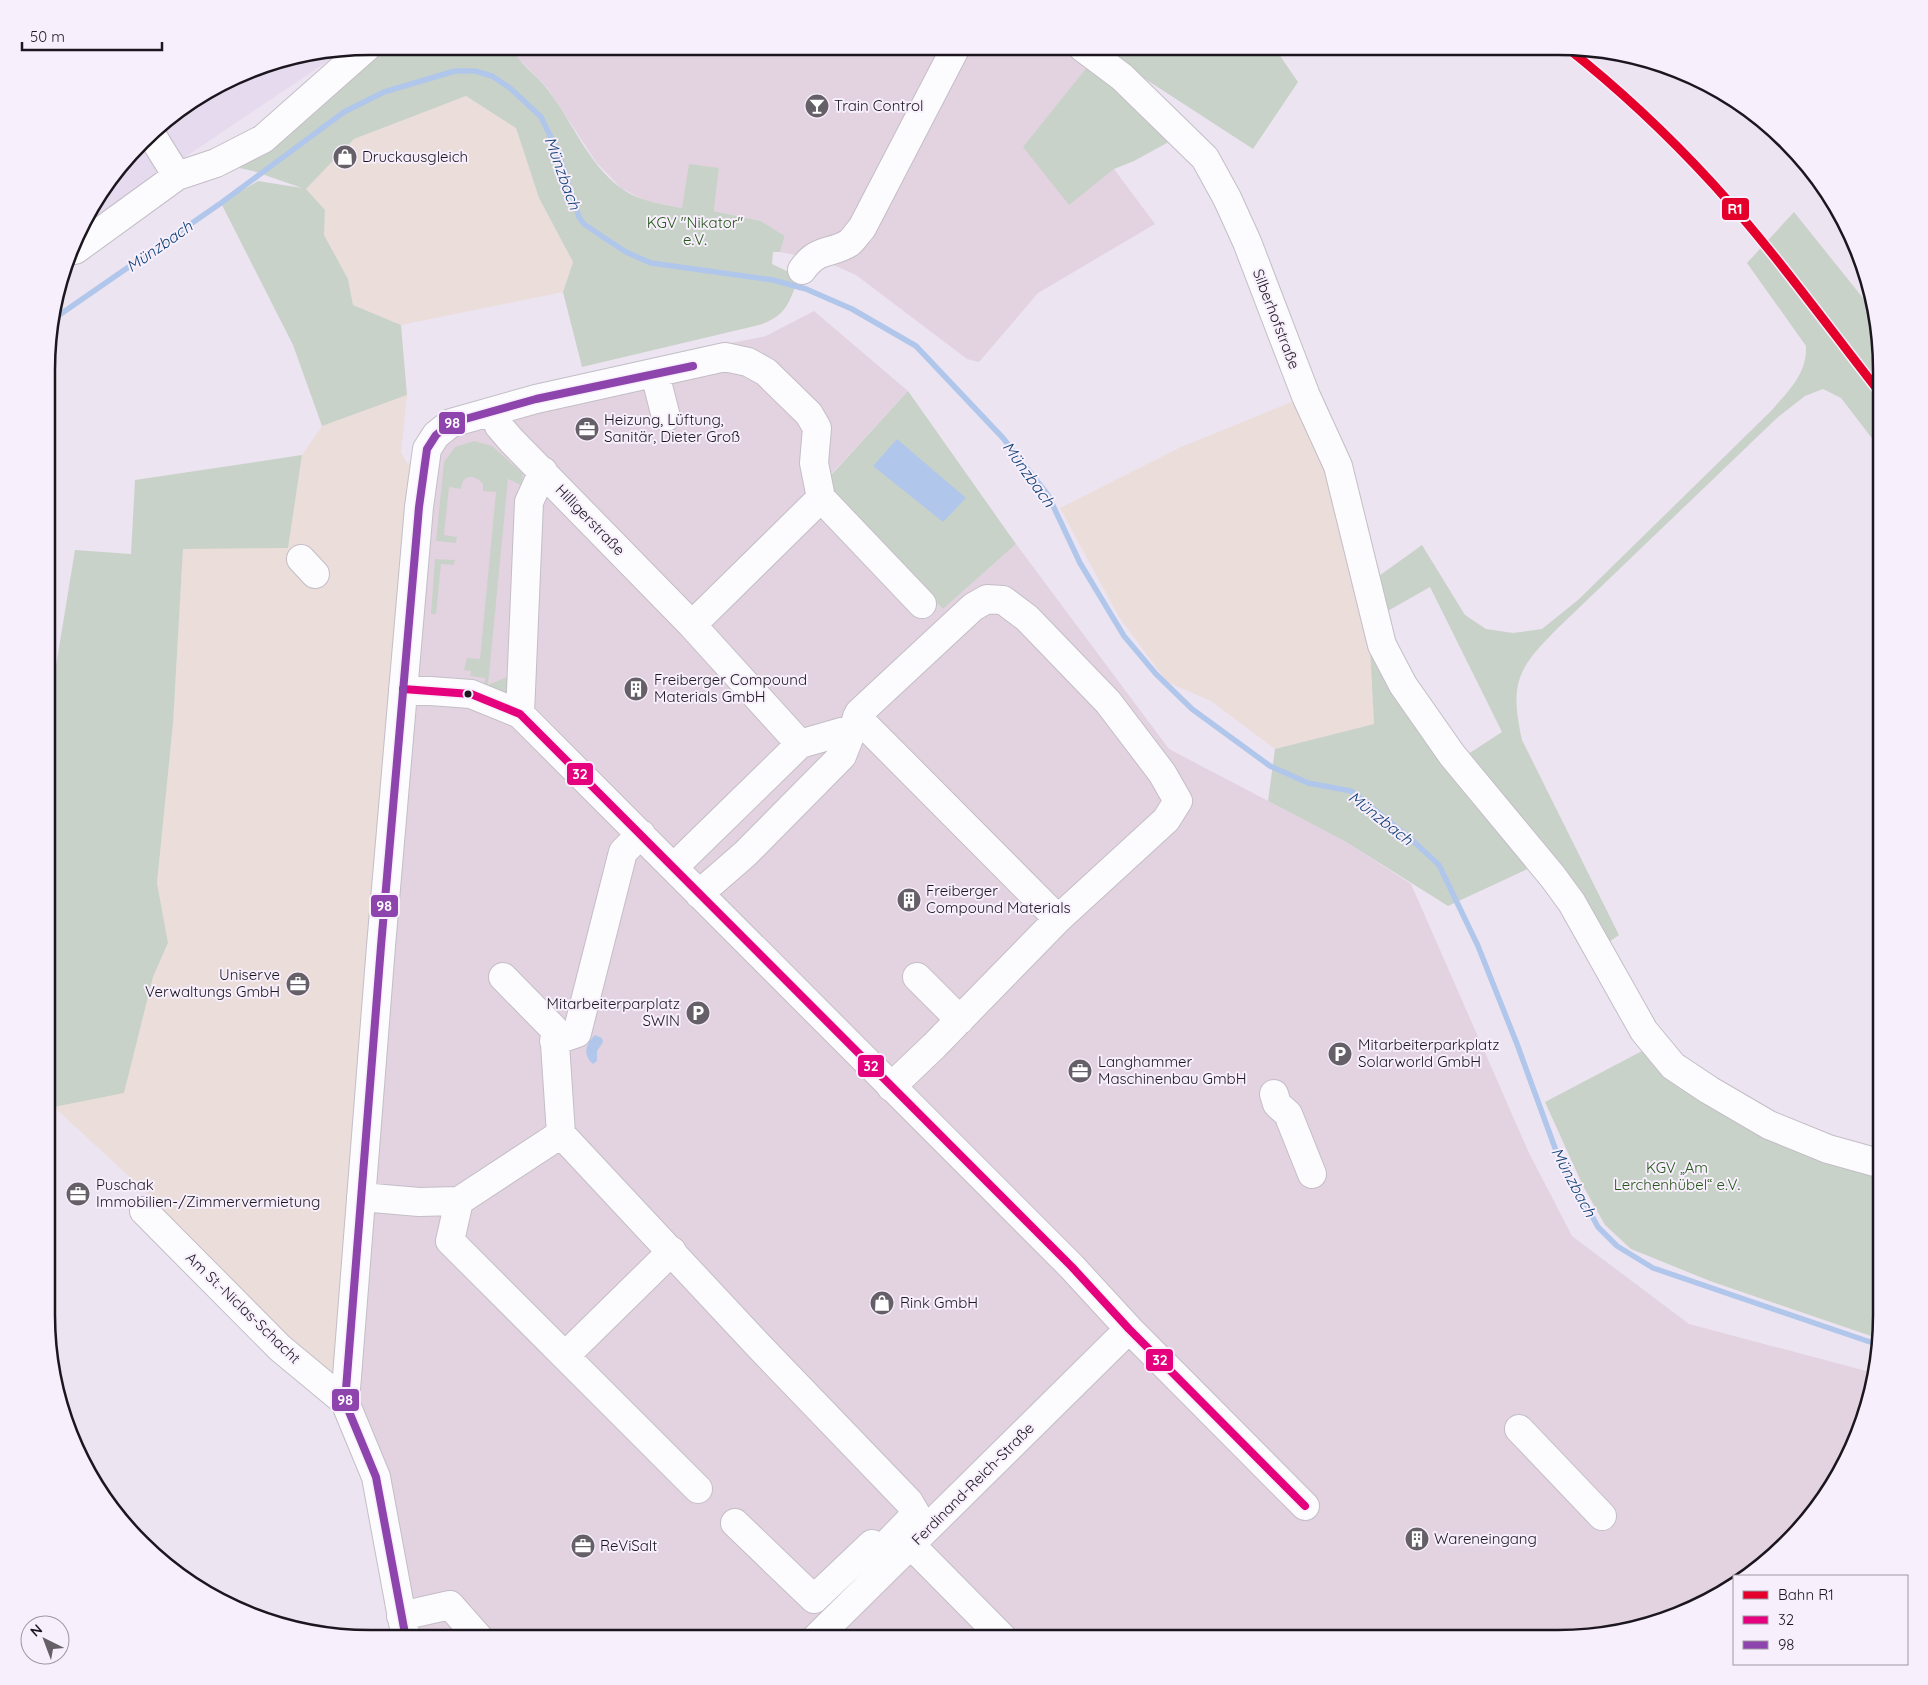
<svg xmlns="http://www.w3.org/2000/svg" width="1928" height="1685" viewBox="0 0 1928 1685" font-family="Quicksand,sans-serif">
<rect width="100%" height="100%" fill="#ece4f1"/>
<!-- commercial -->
<path fill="#ebddda" d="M466,96L516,128L539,198L573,262L563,292L401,325L353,305L348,279L324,235L325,210L306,189L354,139Z
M407,395L401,453L407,463L423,465L346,1374L326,1377L281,1336L146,1192L54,1107L124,1092L153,977L168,944L157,883L173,724L183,548L288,547L302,455L322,426Z
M1306,396L1370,648L1374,724L1275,749L1211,701L1167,682L1119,617L1060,508L1179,448Z"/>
<!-- industrial -->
<path fill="#e3d3e0" d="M512,46L1082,47L1088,66L1069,204L1114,169L1155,224L1038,293L979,362L967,359L856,275L822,260L780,252L785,236L761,221L714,211L719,168L682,208L646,201L621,188L596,162L548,89L515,55Z
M814,311L908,391L822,484L943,609L1016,544L1169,749L1346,842L1411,884L1529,1153L1572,1236L1689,1324L1870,1372L1857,1439L1827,1495L1772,1558L1743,1576H1734V1582L1682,1614L1579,1638L409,1639L358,1424L372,998L433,431L690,351L766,336Z"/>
<!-- built -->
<path fill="#e6daef" d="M343,51L157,176L83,229L89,208L157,126L266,64Z"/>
<!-- green -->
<path fill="#c9d2c8" d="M370,46H512C518,64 537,75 548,90C572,121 588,164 621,188C638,201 661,204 682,208L689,164L719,168L714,211L761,221L785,236L780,252H773L772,264L799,277C789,302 787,316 759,325L582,367L563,292L573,262L539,198L516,128L466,96L354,139L306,189L325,210L324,235L348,279L353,305L401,325L407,395L322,426L293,345L221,203L258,181L302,188L253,171L216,163Z
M1096,47H1274L1298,82L1253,149Z
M1088,66L1174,139L1134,161L1114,169L1069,205L1023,147Z
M1794,212L1871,308L1881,349V450L1841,398L1823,389L1805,396L1778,417L1560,626C1518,668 1509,681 1522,740L1619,935L1602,947L1462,758L1502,732L1430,587L1379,616L1372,581L1422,545L1465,615L1486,629L1513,633L1542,629L1578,600L1772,410C1789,390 1807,374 1806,346L1747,263Z
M908,391L1016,544L943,609L842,509L822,485Z
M474,441L492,446L523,474L521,485L508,479L488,685L512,675L505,695L484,689L485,678L470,676L471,671L464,670L467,658L480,659L496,492L483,491V484C475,474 462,474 461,489L449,487L444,535L457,537L456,543L436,541L444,462L455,447Z
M302,455L288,548L183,549L173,724L157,883L168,943L153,977L124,1093L54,1107L47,1110L48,715L75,550L131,554L135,480Z
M435,559L455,560L454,565L441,564L436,614H431Z
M1370,648L1536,865L1448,906L1346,842L1268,801L1275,749L1374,724Z
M1644,1050L1882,1172V1315L1877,1338L1710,1281L1631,1249L1605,1225L1583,1186L1545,1102Z"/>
<!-- water -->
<path fill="#b0c7eb" d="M897,439L966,498L943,522L873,466Z
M595,1035L602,1038L603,1042L597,1051V1061L593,1064C582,1055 586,1043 595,1035Z"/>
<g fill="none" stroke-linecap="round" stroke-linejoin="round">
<!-- stream -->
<path stroke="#b0c7eb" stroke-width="5.5" d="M52,320L221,203L344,112L384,92L455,71H475L492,76L510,88L541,117L559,154L579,217L584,224L603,237L626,252L651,263L773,280L806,289L852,309L916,346L1003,438L1048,495L1080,563L1124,636L1156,674L1192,709L1270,766L1308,783L1351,791L1411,839L1439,865L1478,946L1517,1044L1555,1148L1598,1227L1617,1246L1653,1268L1876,1344"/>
<defs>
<path id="minor" d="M1082,47L1122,77L1205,158L1227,198L1247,242L1306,396L1338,466L1382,645L1403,685L1452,755L1553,877L1572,903L1644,1031L1673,1066L1709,1090L1769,1125L1828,1149L1882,1164
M151,134L177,176
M75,250L177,176L216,163L263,139L367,47
M802,270C818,247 830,255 849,243C854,239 858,232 862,228L956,47
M655,374L666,417
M493,412L499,426L511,440L692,625L800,744L674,867
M301,559L315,574
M692,625L821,498
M403,689L471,694L520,714L1072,1267L1129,1329L1305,1506
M520,714L529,502L543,471
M857,717L1058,919
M800,744L852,729
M699,894L745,854L842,756L859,713L973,607L987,599L1003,600L1027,618L1108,702L1162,773L1178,801L1166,820L1058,919L934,1046L891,1087
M503,977L554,1029L561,1134
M917,977L960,1020
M554,1041L577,1033L623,852L641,834
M1274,1094L1277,1104L1288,1114L1312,1174
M361,1197L419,1202L459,1201L561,1134L757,1344L909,1502L916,1514L880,1551L872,1544L814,1599L735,1523
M459,1201L450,1241L698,1489
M144,1211L280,1348L345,1402
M565,1356L672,1251
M1519,1429L1602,1516
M911,1545L1003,1638
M401,1616L450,1605L480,1639
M816,1638L1129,1329
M406,1639L376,1477L345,1402L381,946L419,507L427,449L436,435L451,423L536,399L725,357L748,362L766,372L809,414L817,428L814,463L821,498L922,604"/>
</defs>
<!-- minor casing -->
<use href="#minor" stroke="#c3bec7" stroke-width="30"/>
<!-- minor -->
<use href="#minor" stroke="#fcfbfd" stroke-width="28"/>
<defs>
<path id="bus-1" d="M403,689L471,694L520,714L1072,1267L1129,1329L1305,1506"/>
<path id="bus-2" d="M406,1639L376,1477L345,1402L381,946L419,507L427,449L436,435L451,423L536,399L693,366"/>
</defs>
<!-- bus-1 casing -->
<use href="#bus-1" stroke="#f7effc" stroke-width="11"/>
<!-- bus-2 casing -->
<use href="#bus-2" stroke="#f7effc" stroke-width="11"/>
<!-- bus-1 -->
<use href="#bus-1" stroke="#e5007d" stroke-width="8"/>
<!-- bus-2 -->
<use href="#bus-2" stroke="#8e44ad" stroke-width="8"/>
<defs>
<path id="rail-1" d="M1566,47C1618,88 1668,135 1713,184C1773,250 1826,324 1881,394"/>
</defs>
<!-- rail-1 casing -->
<use href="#rail-1" stroke="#f7effc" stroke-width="12"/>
<!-- rail-1 -->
<use href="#rail-1" stroke="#e4002b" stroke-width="9"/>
</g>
<!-- icons -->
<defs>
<symbol id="bar-disc" viewBox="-11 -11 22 22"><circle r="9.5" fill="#655f68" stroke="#f7effc"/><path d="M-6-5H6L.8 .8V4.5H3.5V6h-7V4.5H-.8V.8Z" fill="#fff"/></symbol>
<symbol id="shop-disc" viewBox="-11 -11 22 22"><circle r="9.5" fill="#655f68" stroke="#f7effc"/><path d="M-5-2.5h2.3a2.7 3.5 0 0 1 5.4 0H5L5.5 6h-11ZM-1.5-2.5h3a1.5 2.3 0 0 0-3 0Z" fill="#fff"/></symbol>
<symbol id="office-disc" viewBox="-11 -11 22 22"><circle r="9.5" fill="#655f68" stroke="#f7effc"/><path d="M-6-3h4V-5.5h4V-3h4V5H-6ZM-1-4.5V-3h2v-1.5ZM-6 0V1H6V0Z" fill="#fff"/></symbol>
<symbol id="building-disc" viewBox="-11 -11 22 22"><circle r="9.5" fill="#655f68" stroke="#f7effc"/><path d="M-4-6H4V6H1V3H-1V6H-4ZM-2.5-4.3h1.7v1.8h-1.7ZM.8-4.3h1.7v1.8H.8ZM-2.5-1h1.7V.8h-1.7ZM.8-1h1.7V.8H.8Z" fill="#fff"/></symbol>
<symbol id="parking-disc" viewBox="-11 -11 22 22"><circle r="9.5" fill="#655f68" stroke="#f7effc"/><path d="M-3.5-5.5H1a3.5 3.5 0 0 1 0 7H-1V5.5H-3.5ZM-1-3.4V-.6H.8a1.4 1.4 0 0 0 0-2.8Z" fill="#fff"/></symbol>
</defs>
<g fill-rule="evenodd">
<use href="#bar-disc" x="803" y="92" width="28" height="28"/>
<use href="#shop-disc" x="331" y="143" width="28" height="28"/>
<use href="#office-disc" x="573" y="415" width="28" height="28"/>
<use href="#building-disc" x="622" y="675" width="28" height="28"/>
<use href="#building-disc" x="895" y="886" width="28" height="28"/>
<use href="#office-disc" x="284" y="970" width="28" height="28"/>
<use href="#parking-disc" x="684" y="999" width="28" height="28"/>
<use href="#parking-disc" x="1326" y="1040" width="28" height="28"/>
<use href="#office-disc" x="1066" y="1057" width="28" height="28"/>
<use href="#office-disc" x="64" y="1180" width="28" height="28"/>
<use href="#shop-disc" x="868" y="1289" width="28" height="28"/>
<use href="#building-disc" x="1403" y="1525" width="28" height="28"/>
<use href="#office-disc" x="569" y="1532" width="28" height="28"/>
</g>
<!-- markers -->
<circle fill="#1c171f" stroke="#f7effc" stroke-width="2" cx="468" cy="694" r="4.5"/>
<g text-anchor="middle" stroke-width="4" stroke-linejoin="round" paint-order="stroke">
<!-- poi labels -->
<g font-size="15" fill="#1c171f" stroke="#f7effc" text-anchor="start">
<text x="834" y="111">Train Control</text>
<text x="362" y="162">Druckausgleich</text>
<text x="604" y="425">Heizung, Lüftung,<tspan x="604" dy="17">Sanitär, Dieter Groß</tspan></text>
<text x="654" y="685">Freiberger Compound<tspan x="654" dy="17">Materials GmbH</tspan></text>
<text x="926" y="896">Freiberger<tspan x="926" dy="17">Compound Materials</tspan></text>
<text x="280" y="980" text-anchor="end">Uniserve<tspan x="280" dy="17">Verwaltungs GmbH</tspan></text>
<text x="680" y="1009" text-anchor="end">Mitarbeiterparplatz<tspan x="680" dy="17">SWIN</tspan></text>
<text x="1358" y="1050">Mitarbeiterparkplatz<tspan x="1358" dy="17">Solarworld GmbH</tspan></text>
<text x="1098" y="1067">Langhammer<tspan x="1098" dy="17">Maschinenbau GmbH</tspan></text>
<text x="96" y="1190">Puschak<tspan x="96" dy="17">Immobilien-/Zimmervermietung</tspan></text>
<text x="900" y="1308">Rink GmbH</text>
<text x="1434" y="1544">Wareneingang</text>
<text x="600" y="1551">ReViSalt</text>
</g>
<!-- park labels -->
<g font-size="15" fill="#26571a" stroke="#f7effc">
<text x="695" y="228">KGV "Nikator"<tspan x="695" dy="17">e.V.</tspan></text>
<text x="1677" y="1173">KGV „Am<tspan x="1677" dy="17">Lerchenhübel“ e.V.</tspan></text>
</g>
<!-- street labels -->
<g font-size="15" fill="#1c171f" stroke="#f7effc">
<text transform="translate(1276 319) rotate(69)" y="5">Silberhofstraße</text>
<text transform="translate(590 520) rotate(46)" y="5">Hilligerstraße</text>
<text transform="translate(243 1308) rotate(44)" y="5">Am St.-Niclas-Schacht</text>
<text transform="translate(973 1484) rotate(-45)" y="5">Ferdinand-Reich-Straße</text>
</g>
<!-- water labels -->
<g font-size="16" font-style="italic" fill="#104177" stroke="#f7effc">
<text transform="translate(563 173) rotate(70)" y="6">Münzbach</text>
<text transform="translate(159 246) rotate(-35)" y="6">Münzbach</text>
<text transform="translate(1029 474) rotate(54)" y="6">Münzbach</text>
<text transform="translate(1381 818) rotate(38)" y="6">Münzbach</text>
<text transform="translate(1574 1182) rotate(62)" y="6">Münzbach</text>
</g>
</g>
<!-- crop -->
<path d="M0 0H1928V1685H0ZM370 55H1558A315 315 0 0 1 1873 370V1315A315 315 0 0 1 1558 1630H370A315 315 0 0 1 55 1315V370A315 315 0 0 1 370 55Z" fill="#f7effc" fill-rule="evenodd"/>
<path fill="none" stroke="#1c171f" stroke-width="2.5" d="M370 55H1558A315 315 0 0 1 1873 370V1315A315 315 0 0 1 1558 1630H370A315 315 0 0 1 55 1315V370A315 315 0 0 1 370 55Z"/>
<g stroke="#f7effc" stroke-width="2">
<rect x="1721" y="197" width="29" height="24" rx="5" fill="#e4002b"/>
<rect x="438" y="411" width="28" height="24" rx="5" fill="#8e44ad"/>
<rect x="566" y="762" width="28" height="24" rx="5" fill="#e5007d"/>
<rect x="370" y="894" width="29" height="24" rx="5" fill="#8e44ad"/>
<rect x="857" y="1054" width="28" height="24" rx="5" fill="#e5007d"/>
<rect x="1145" y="1348" width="29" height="24" rx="5" fill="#e5007d"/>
<rect x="331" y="1388" width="29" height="24" rx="5" fill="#8e44ad"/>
</g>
<g font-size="14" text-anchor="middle" font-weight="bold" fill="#fff">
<text x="1735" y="214">R1</text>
<text x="452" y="428">98</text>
<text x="580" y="779">32</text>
<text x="384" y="911">98</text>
<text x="871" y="1071">32</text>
<text x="1160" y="1365">32</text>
<text x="345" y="1405">98</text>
</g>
<!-- legend -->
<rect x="1733" y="1575" width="175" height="90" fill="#f7effc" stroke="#9f99a4"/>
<rect x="1743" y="1591" width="25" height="8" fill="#e4002b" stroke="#9f99a4"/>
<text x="1778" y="1600" font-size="15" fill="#1c171f">Bahn R1</text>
<rect x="1743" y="1616" width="25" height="8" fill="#e5007d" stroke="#9f99a4"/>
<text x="1778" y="1625" font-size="15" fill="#1c171f">32</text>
<rect x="1743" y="1641" width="25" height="8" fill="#8e44ad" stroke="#9f99a4"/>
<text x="1778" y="1650" font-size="15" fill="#1c171f">98</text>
<!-- north arrow -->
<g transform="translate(45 1640) rotate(318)"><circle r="24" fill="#f7effc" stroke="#9f99a4"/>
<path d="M0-4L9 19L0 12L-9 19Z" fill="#655f68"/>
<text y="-8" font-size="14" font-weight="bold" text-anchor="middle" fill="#1c171f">N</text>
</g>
<!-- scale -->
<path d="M22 42v8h140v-8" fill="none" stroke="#1c171f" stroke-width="2.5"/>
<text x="30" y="42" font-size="15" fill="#1c171f" stroke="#f7effc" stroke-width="4" paint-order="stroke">50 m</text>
</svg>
